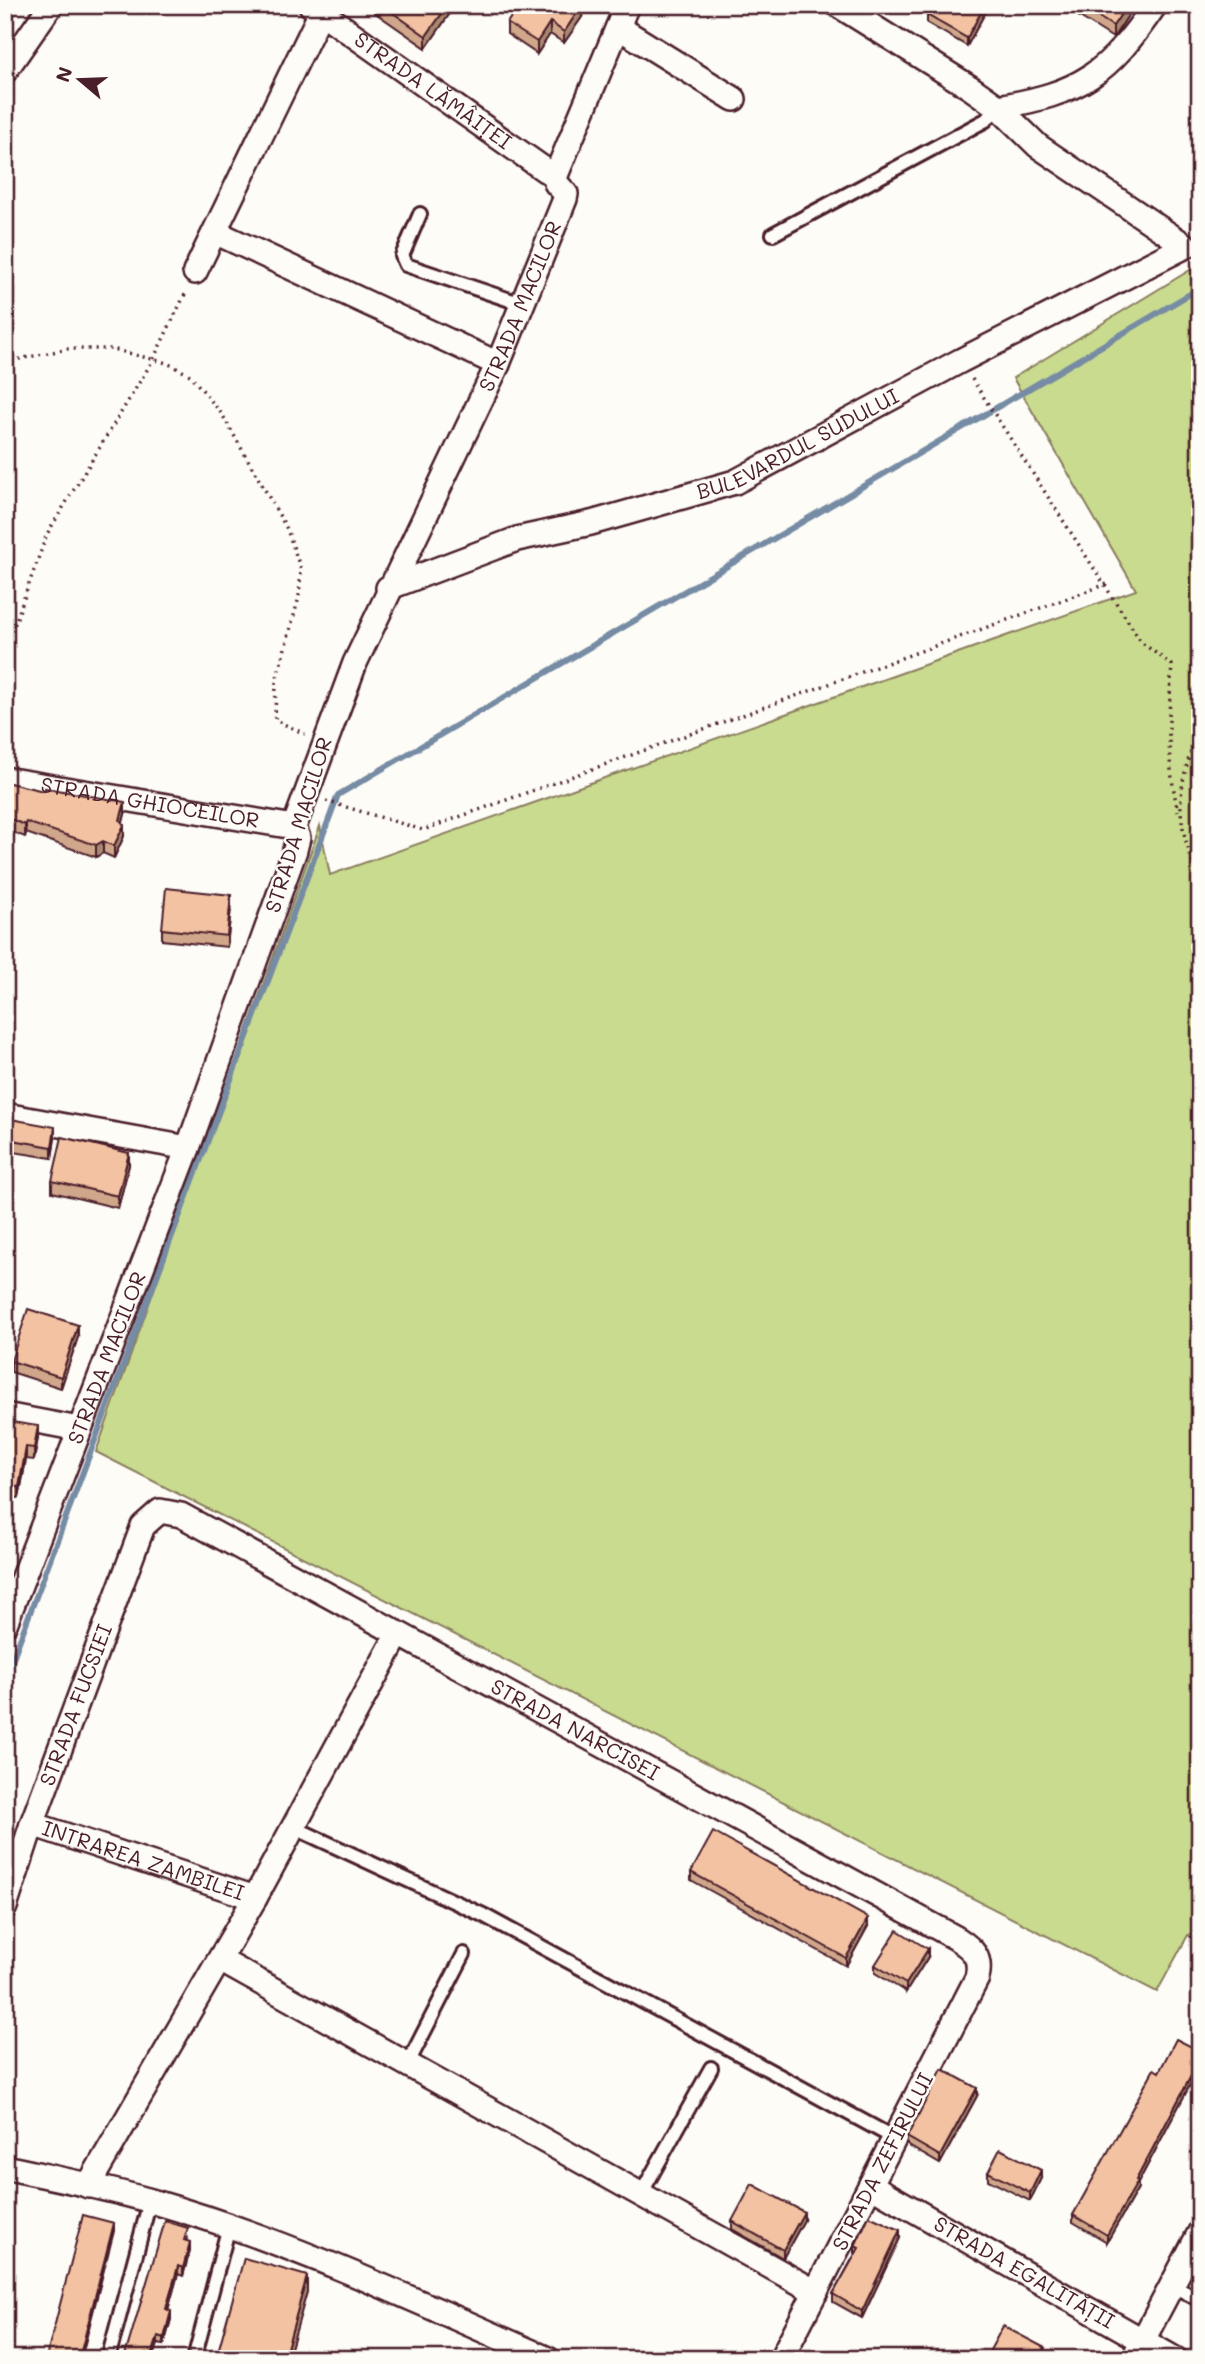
<svg xmlns="http://www.w3.org/2000/svg" width="1205" height="2364" viewBox="0 0 1205 2364" font-family="Mali,sans-serif">
<rect width="100%" height="100%" fill="#fdfcf7"/>
<filter id="ink" filterUnits="userSpaceOnUse"><feTurbulence type="fractalNoise" baseFrequency=".0143" numOctaves="2"/><feDisplacementMap in="SourceGraphic" scale="14" xChannelSelector="R" yChannelSelector="G"/><feConvolveMatrix kernelMatrix="1 2 1 2 8 2 1 2 1" color-interpolation-filters="sRGB"/></filter>
<g filter="url(#ink)">
<!-- green -->
<path fill="#c9db8f" stroke="#8a7d5d" stroke-width="2" d="M1200,264V1941L1188,1935L1157,1992L96,1452L320,826L330,875L1136,590L1013,378Z"/>
<g fill="none" stroke-linecap="round" stroke-linejoin="round">
<!-- stream -->
<path stroke="#768ba4" stroke-width="6" d="M5,1679L338,795L1200,288"/>
<defs>
<path id="service" d="M420,214L402,256L406,265L522,304
M773,234L986,120L998,107
M293,1827L483,1915L896,2139
M407,2065L464,1954
M641,2194L711,2068
M1171,2285L1200,2300
M108,2359L150,2201
M194,2359L229,2226"/>
<g id="minor">
<path id="s1" d="M311,5L545,170L556,175"/>
<path d="M618,27L734,99"/>
<path d="M5,71L51,5"/>
<path d="M998,107C1081,93 1107,75 1155,5"/>
<path d="M215,232L498,364"/>
<path d="M195,272L321,12"/>
<path id="s2" d="M388,588L517,539L591,523L735,482L960,361L1186,246L1038,146L998,107L971,88L838,5"/>
<path id="s3" d="M5,779L294,827"/>
<path d="M5,1115L188,1148"/>
<path d="M5,1415L79,1429"/>
<path id="s4" d="M5,1624L188,1148L295,850L298,838L294,827L355,663L498,364L565,199L566,194L556,183V175L627,5"/>
<path id="s5" d="M32,1824L255,1898"/>
<path id="s6" d="M5,1907L32,1824L143,1526L160,1511L181,1515L956,1938C973,1949 982,1957 977,1978L781,2359"/>
<path d="M220,1960L816,2292"/>
<path d="M5,2167C54,2178 103,2187 151,2201C288,2240 418,2302 548,2359"/>
<path d="M88,2186L255,1898L398,1634"/>
<path id="s7" d="M872,2186L1175,2359"/>
<path d="M1133,2359L1200,2232"/>
</g>
</defs>
<!-- service casing -->
<use href="#service" stroke="#4a1f2b" stroke-width="18"/>
<!-- minor casing -->
<use href="#minor" stroke="#4a1f2b" stroke-width="28"/>
<!-- path -->
<path stroke="#4a1f2b" stroke-width="3.5" stroke-dasharray="2 5" stroke-linecap="butt" d="M5,362L67,349H112L167,363L190,375L222,414L287,529L301,570L299,597L276,681L275,720L305,734
M972,379L1142,643L1172,665C1168,718 1166,759 1178,811
M5,651L47,534L153,360L187,290
M1200,725C1176,791 1173,815 1200,881
M326,801L423,830L1107,584"/>
<!-- service -->
<use href="#service" stroke="#fdfcf7" stroke-width="12"/>
<!-- minor -->
<use href="#minor" stroke="#fdfcf7" stroke-width="23"/>
</g>
<!-- wall -->
<path fill="#d0a78b" stroke="#4a1f2b" stroke-width="2" d="M374,5H455V6L426,48L374,12Z
M986,5V11L967,46L927,23V15Z
M1061,5H1135L1113,38Z
M582,17L564,43L550,34L537,54L507,34V23Z
M5,782L125,814L123,823L124,836L114,858L103,853L96,857L26,833L25,837L5,829Z
M231,907L227,947L162,940V929Z
M5,1118L55,1138L52,1158L7,1151Z
M129,1165L118,1208L52,1192V1181Z
M78,1337L61,1388L11,1372V1361Z
M5,1421L38,1438L34,1460L26,1459L19,1498L5,1495Z
M691,1872L868,1926L846,1966L691,1880Z
M928,1957L906,1992L875,1973V1965Z
M1200,2051L1198,2087L1191,2083L1138,2183V2188L1107,2242L1073,2222V2215Z
M977,2096L940,2164L907,2145V2137Z
M988,2172L1041,2178L1030,2201L988,2180Z
M804,2220L783,2258L732,2229V2221Z
M188,2236L186,2241L190,2250L183,2276L178,2274L168,2310L171,2319L164,2345L158,2344L153,2359H124Z
M900,2238L862,2318L833,2302V2294L855,2254V2246Z"/>
<!-- shaded-wall -->
<path fill="#a98871" stroke="#4a1f2b" stroke-width="2" d="M448,5L455,6L426,48V36Z
M582,5V17L564,43V32Z
M985,5H986V11L967,46V38Z
M1127,5H1135L1113,38V26Z
M550,22V34L537,54V42Z
M125,802V814L120,831V820Z
M26,822V833L25,837V825Z
M124,825V836L114,858V846Z
M103,841V853L96,857V845Z
M231,895V907L227,947V936Z
M55,1127V1138L52,1158V1147Z
M7,1139V1151L5,1161V1149Z
M129,1153V1165L118,1208V1196Z
M78,1325V1337L61,1388V1377Z
M38,1426V1438L34,1460V1448Z
M26,1447V1459L19,1498V1487Z
M868,1918V1926L846,1966V1958Z
M928,1949V1957L906,1992V1984Z
M1191,2076V2083L1138,2183V2188L1107,2242V2235Z
M977,2088V2096L940,2164V2156Z
M1041,2170V2178L1030,2201V2193Z
M804,2212V2220L783,2258V2250Z
M114,2223V2231L81,2359H79Z
M900,2230V2238L862,2318V2311Z
M190,2242V2250L183,2276V2268Z
M178,2266V2274L166,2317V2309Z
M307,2276V2292L288,2359H284Z
M171,2311V2319L164,2345V2338Z
M158,2336V2344L153,2359H151Z
M1045,2348V2356L1044,2359H1040Z"/>
<!-- building -->
<path fill="#f2c2a2" stroke="#4a1f2b" stroke-width="2" d="M382,5H448L426,36Z
M519,5H582L564,32L550,22L537,42L507,23Z
M932,5H985L967,38L927,15Z
M1079,5H1127L1113,26Z
M5,782L44,791L45,788L125,802L120,820L124,825L114,846L103,841L96,845L26,822L25,825L5,817Z
M166,888L231,895L227,936L162,929Z
M5,1118L55,1127L52,1147L7,1139L5,1149Z
M62,1137L129,1153L118,1196L52,1181Z
M28,1309L78,1325L61,1377L11,1361Z
M5,1421L38,1426L34,1448L26,1447L19,1487L5,1484Z
M713,1832L868,1918L846,1958L691,1872Z
M897,1930L928,1949L906,1984L875,1965Z
M1176,2039L1200,2051V2077L1198,2080L1191,2076L1136,2180L1138,2181L1107,2235L1073,2215L1154,2069L1159,2072Z
M942,2069L977,2088L940,2156L907,2137Z
M1000,2149L1041,2170L1030,2193L988,2172Z
M752,2184L804,2212L783,2250L732,2221Z
M83,2215L114,2223L79,2359H46Z
M869,2216L900,2230L862,2311L833,2294L859,2248L855,2246Z
M165,2221L188,2228L184,2240L190,2242L183,2268L178,2266L166,2309L171,2311L164,2338L158,2336L151,2359H124Z
M244,2258L307,2276L284,2359H216Z
M1003,2326L1045,2348L1040,2359H996L988,2354Z"/>
</g>
<g text-anchor="middle" stroke-width="5" stroke-linejoin="round" paint-order="stroke">
<!-- street labels -->
<g font-size="21" fill="#4a1f2b" stroke="#fdfcf7">
<text dy="7" stroke="none"><textPath href="#s1" startOffset="149">STRADA LĂMÂIȚEI</textPath></text>
<text dy="7" stroke="none"><textPath href="#s4" startOffset="1419">STRADA MACILOR</textPath></text>
<text dy="7" stroke="none"><textPath href="#s2" startOffset="436">BULEVARDUL SUDULUI</textPath></text>
<text dy="7" stroke="none"><textPath href="#s3" startOffset="147">STRADA GHIOCEILOR</textPath></text>
<text transform="translate(299 825) rotate(-73)" y="7">STRADA MACILOR</text>
<text dy="7" stroke="none"><textPath href="#s4" startOffset="285">STRADA MACILOR</textPath></text>
<text dy="7" stroke="none"><textPath href="#s6" startOffset="214">STRADA FUCSIEI</textPath></text>
<text dy="7" stroke="none"><textPath href="#s6" startOffset="898">STRADA NARCISEI</textPath></text>
<text dy="7" stroke="none"><textPath href="#s5" startOffset="117">INTRAREA ZAMBILEI</textPath></text>
<text transform="translate(883 2162) rotate(-63)" y="7">STRADA ZEFIRULUI</text>
<text dy="7" stroke="none"><textPath href="#s7" startOffset="175">STRADA EGALITĂȚII</textPath></text>
</g>
</g>
<!-- margin -->
<rect width="1205" height="2364" fill="none" stroke="#fdfcf7" stroke-width="28"/>
<rect x="14" y="14" width="1177" height="2336" fill="none" stroke="#4a1f2b" stroke-width="2.5" filter="url(#ink)"/>
<!-- north arrow -->
<g transform="translate(80 80) rotate(289)" stroke="#fdfcf7" stroke-width="5" paint-order="stroke">
<path d="M0-5L12 26L0 18L-12 26Z" fill="#4a1f2b"/>
<text y="-10" font-size="19" font-weight="bold" text-anchor="middle" fill="#4a1f2b">N</text>
</g>
</svg>
